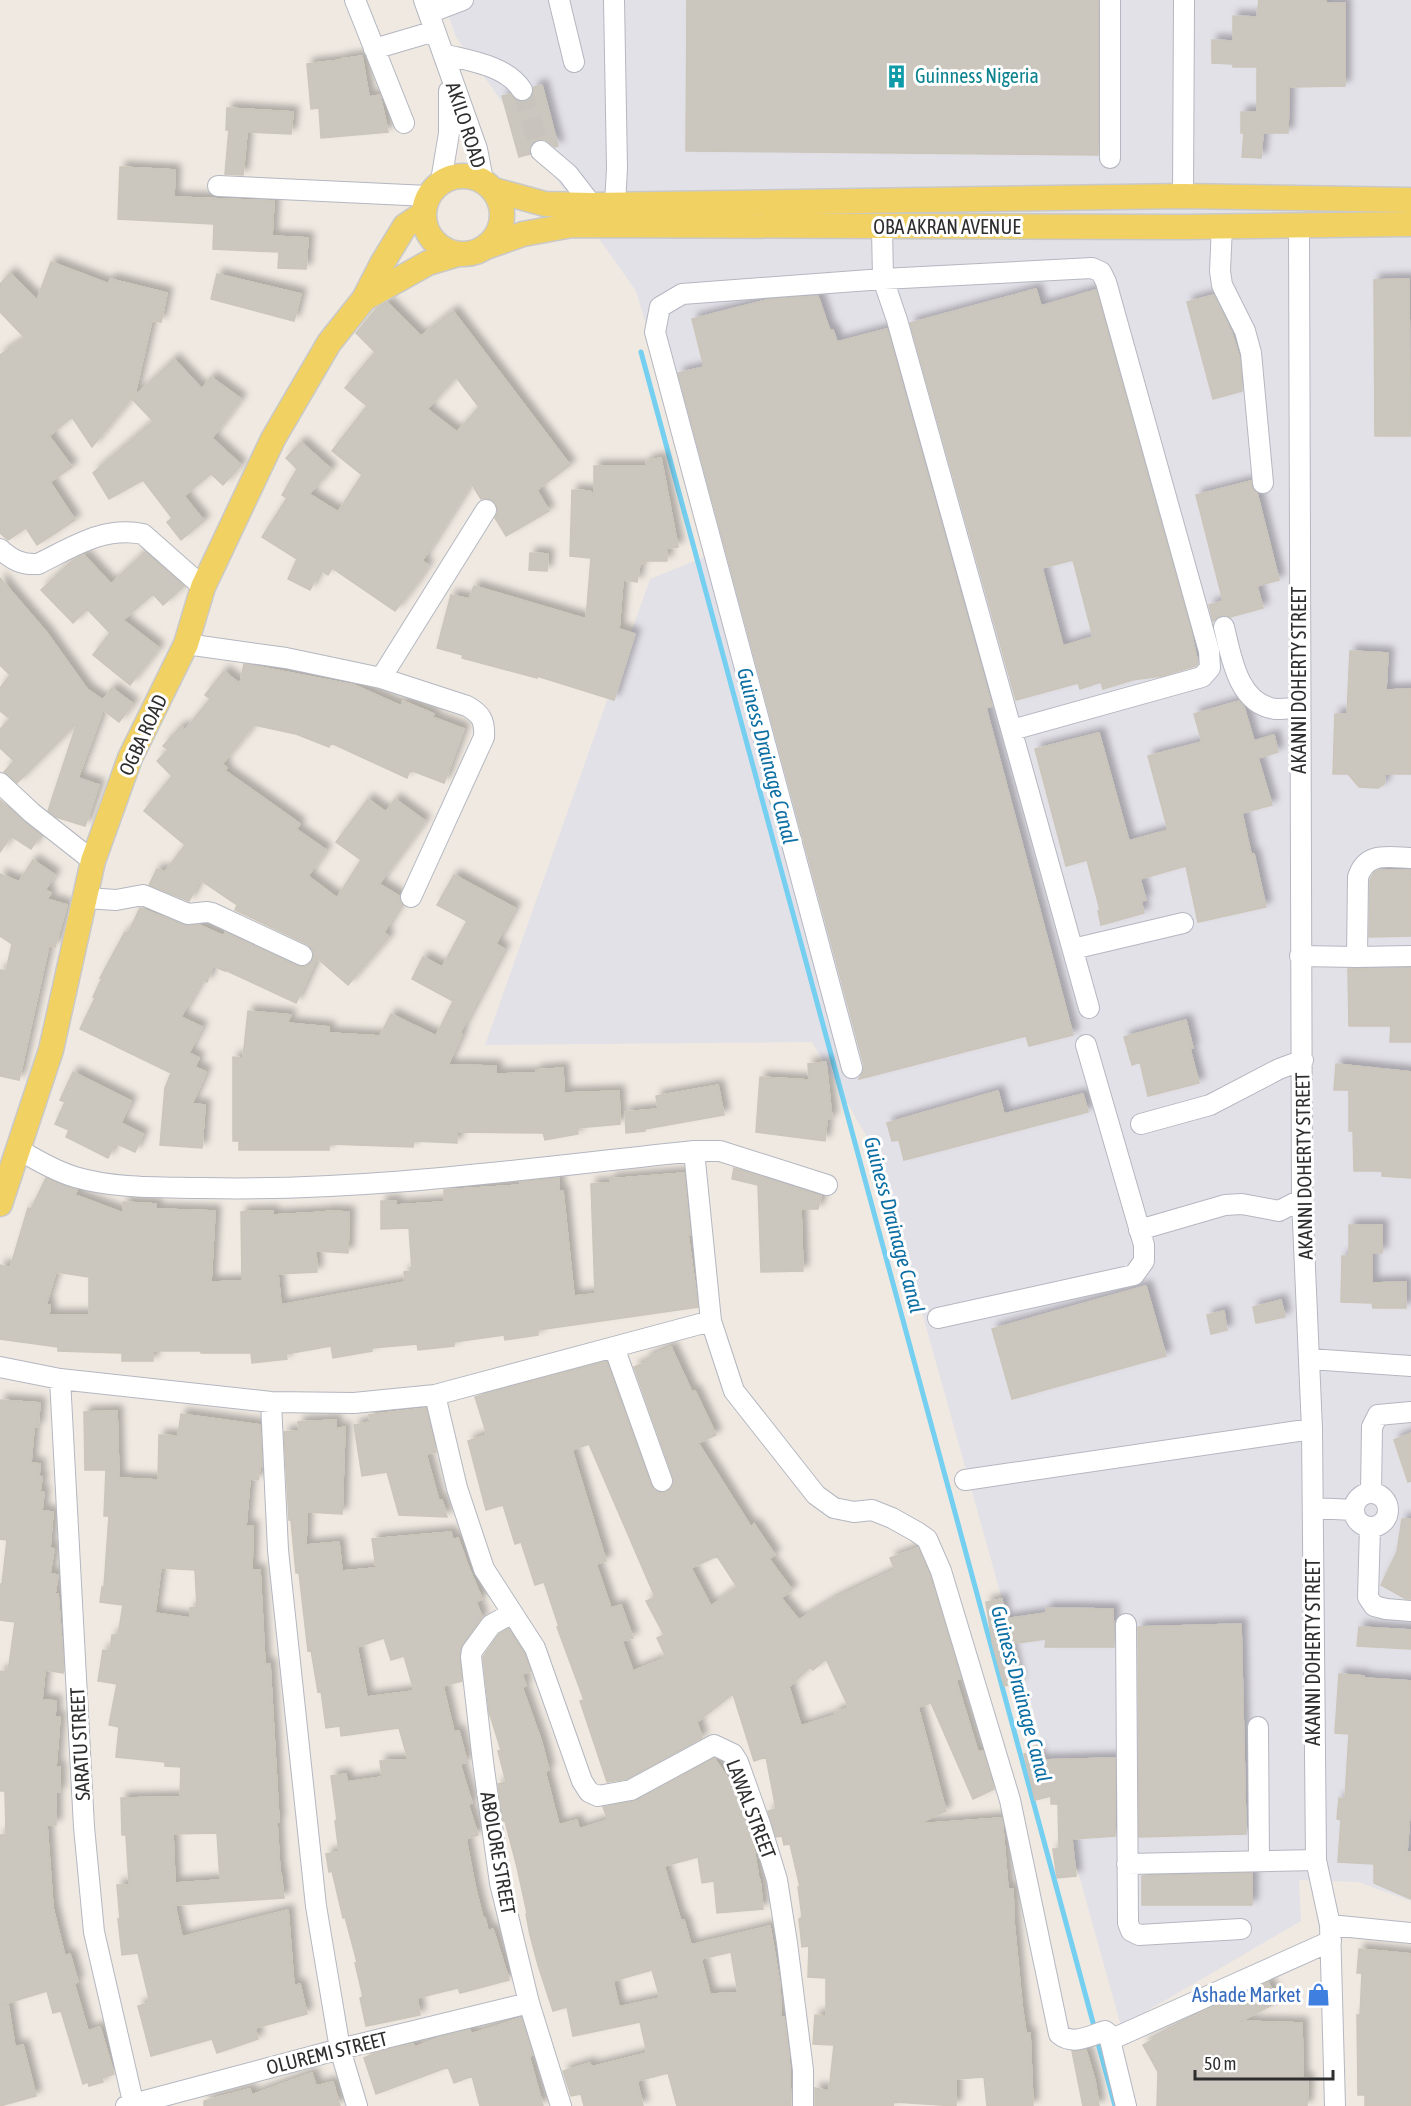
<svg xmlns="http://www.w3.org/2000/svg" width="1411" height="2106" viewBox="0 0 1411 2106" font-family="'Asap Condensed',sans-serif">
<defs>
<filter id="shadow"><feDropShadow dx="5.5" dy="-5.5" stdDeviation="3" flood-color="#0004"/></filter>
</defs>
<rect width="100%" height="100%" fill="#efe9e1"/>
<!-- industrial -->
<path fill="#e3e1e8" d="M443,0H1411V1901L1358,1882L1299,1880L1301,1921L1121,2026L879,1158L812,1042L485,1045L650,579L714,553L636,291L456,37Z"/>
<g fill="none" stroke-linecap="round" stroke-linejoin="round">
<!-- stream -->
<path stroke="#75cff0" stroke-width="5" d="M641,352L1095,2030
M1097,2039L1115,2106"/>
</g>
<!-- building -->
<path fill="#cbc7bf" stroke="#cbc5ba" stroke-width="1.5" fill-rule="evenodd" filter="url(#shadow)" d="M687,0H1098V155L686,151Z
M1259,0H1326V3H1345V86L1289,87L1288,133H1263L1261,158L1242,157L1244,133H1241V112H1257V67H1233V64L1212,63V40L1233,41V16L1257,17Z
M362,56L369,97L380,95L388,132L321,138L319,108L311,109L307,64L341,60V59Z
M542,85L558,146L555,147L544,139L538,140L532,144L530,154L519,157L502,96L510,94L517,101L525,102L533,95L534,87Z
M227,108L293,112L291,134L247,132L243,175L225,174L229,130H226Z
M120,167L175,170L174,197L274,201L272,236L308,238L306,269L278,268L279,252L213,249L214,224L118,219Z
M51,262L109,284L110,279L167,293L161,322L152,320L135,394L92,447L72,417L49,436L72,467L50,482L75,520L37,545L26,528L8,540L0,533V355L25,338L0,312V284L10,273L37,300Z
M217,274L301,294L294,321L211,299Z
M1409,279L1410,436H1375L1374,280Z
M1036,289L1041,306L1096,290L1190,627L1198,664L1195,666L1162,676L1132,680L1103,689L1101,682L1080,689L1078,683L1016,700L910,323ZM1073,560L1093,637L1063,646L1042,568Z
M1214,295L1232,333L1240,359L1242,391L1213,399L1187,302Z
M818,296L830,331L833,330L837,342L887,329L992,706L986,708L1073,1035L1029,1046L1026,1036L859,1079L863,1072L864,1065L678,373L704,367L692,319L771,299Z
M387,302L421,336L453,311L570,465L537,490L549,511L506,536L495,518L498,511L496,504L492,500L483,498L481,499L471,483L422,561L428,565L415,585L395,611L332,568L328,575L320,570L310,590L288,579L297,559L262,537L287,498L282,495L297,469L286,458L301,442L331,469L309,494L338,512L362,475L332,451L367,406L345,388L375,352L356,333L377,308ZM456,377L479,407L457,432L427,409Z
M174,359L202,389L211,377L241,399L212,438L241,465L223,485L211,474L184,496L204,521L181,540L167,522L172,518L143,480L109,499L93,473L153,421L132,399Z
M661,458L678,547L667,548V561H643V564L640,563L637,582L623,580L619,629L635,634L614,700L537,676V678L462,658L463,655L437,648L451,595L469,599L474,586L586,619L591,558L570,556L572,490L590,491L594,496V466H647L646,461Z
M1251,481L1253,489L1257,493L1279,580L1257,586L1263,608L1230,617L1221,616L1213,621L1209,605L1223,601L1196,495Z
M145,552L184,586L163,605L153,594L123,620L159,648L130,685L93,655L110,633L87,609L73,623L41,590L73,560L84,555L111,584Z
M530,553L548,554L547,571L529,570Z
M0,578L47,633L87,689L103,700L112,688L133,704L119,722L103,710L78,778L99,785L85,826L56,817L48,811L77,723L17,783L4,772L14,761L0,748V729L10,719L0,711V688L10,675L0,665Z
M1350,651L1388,653L1386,690L1411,689V774H1385L1384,784L1378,788L1359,787L1348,774H1333L1335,714H1347Z
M244,664L354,685L401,706L403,701L434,714L432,717L464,729L444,783L410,770L407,778L331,743L329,747L296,734L254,725L222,764L227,768L224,770L300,824L296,829L326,850L308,876L337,898L361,860L336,842L368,799L386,812L395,799L425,821L379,884L399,896L401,904L384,932L389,937L348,985L317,958L296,1003L225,970V971L213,966L207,982L202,980L181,1017L202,1027L189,1053L199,1058L195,1067L206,1072L192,1104L205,1105L202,1148L160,1145L165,1088L171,1073L80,1029L95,998L93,997L102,978H100L125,932L128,933L140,908L184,925H199L224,936L225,932L297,966L304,967L309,964L314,955L312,949L307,944L235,910L237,905L200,880L189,901L149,885L157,869L165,872L185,845L144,811L172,776L157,761L168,750L163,746L181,726L185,730L210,699L205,695L224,671L240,684Z
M1239,701L1244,707L1254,741L1274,735L1278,752L1258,758L1272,805L1242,813L1251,854H1254L1266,907L1198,922L1186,866L1140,879L1146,900L1141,901L1144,913L1101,925L1098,911L1100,910L1087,860L1066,866L1035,749L1099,733L1129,841L1168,830L1148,756L1202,742L1194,714Z
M0,800L40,835L31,849L11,836L0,852Z
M33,860L55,875L45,890L51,893L47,899L67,905L55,947L49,945L19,1080L0,1076V970L6,971L12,944L0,936V874L19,882Z
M1381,870H1410L1411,936L1369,937L1370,880L1374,872Z
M454,875L515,908L496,944L504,949L460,1033L462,1034L448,1065L496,1066V1074L536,1073V1070L563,1068L564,1093L619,1091L620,1124L577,1128L578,1134L545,1140L543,1133L457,1132V1143L414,1141L413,1147L329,1144V1150H239V1141H233V1057L243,1058L248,1011L291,1015L287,1023L329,1027V1033L380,1036L391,1014L436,1036L453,1001L412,979L423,957L442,967L467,921L437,905Z
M1411,968V1042H1390L1391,1026H1349L1348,969Z
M1186,1020L1193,1048L1190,1049L1199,1083L1148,1096L1140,1062L1132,1065L1124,1037Z
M826,1062L832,1119H827L825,1141L756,1132L760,1077L809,1080L808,1064Z
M1336,1064L1411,1072V1178L1382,1176V1171H1354L1353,1131H1349V1090H1334Z
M73,1072L131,1101L121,1123L143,1134L135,1152L115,1143L108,1158L66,1137L69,1130L55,1124L65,1102L60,1100Z
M718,1085L724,1115L645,1129V1131L626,1133L625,1112L658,1109L656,1096Z
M998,1091L1004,1114L1083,1094L1088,1112L904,1160L899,1140L892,1141L887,1123Z
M734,1168L821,1196L818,1209H801L803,1271L761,1272L758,1185L732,1179Z
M684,1173L690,1235H688L698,1307L538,1330V1335L505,1340L504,1335L454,1342V1346L418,1350L417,1344L372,1348V1351L333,1358L331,1346L286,1354L287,1359L252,1363L251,1353H201V1351H153V1361H122V1353L58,1351V1347L0,1339V1265L10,1268L28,1208L31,1209L46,1178L77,1190L75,1195L123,1213V1202L156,1204V1209L215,1211L211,1282L242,1281L241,1212L273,1211V1215L326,1212V1211L349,1212L348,1253L316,1251L317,1272L278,1274L281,1305L405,1282L404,1272L412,1271L409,1228L381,1229V1201H396V1205L444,1202V1190L521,1185L520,1182L559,1178V1191H563L574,1296L595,1294L591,1184L610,1183V1179ZM56,1272L89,1277V1315H49L50,1305H46Z
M1349,1225H1382V1253H1372V1283L1406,1282V1308H1373L1372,1303L1341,1302L1342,1256H1349Z
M1146,1286L1166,1356L1012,1399L992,1329Z
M1281,1300L1285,1317L1256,1323L1253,1307Z
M1224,1311L1227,1330L1211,1334L1207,1315Z
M671,1347L692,1392L695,1391L716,1435L698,1443L751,1527L754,1524L775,1555L769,1559L792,1590L781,1598L799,1620L836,1598L895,1570L890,1558L918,1548L930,1575L961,1678L956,1680L978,1752L983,1751L994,1789L973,1799L931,1703L918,1707L946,1811L917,1824L1002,1818L1008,1889H1013L1014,1922L1022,2005L1026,2033H1030L1033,2106H987L984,2077L956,2079V2106L894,2102L893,2106H815V2088L829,2091L834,2045L813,2044L815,2015L826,2016V1978L808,1977L809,1946L802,1947L799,1919L802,1917L798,1887H800L790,1844L784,1845L782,1836L776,1837L768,1811L776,1809L766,1757L754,1761L733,1694L697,1722L702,1738L627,1779L607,1782L580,1701L584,1700L557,1627H559L544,1582L535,1585L521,1542L515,1544L503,1505L486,1510L468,1441L487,1435L475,1397L606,1361L651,1485L659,1493L667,1492L674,1484L673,1477L634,1367L647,1362L645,1359ZM589,1444L655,1597L646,1601L664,1635L657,1638L665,1655L662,1657L663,1659L633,1671L622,1641L633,1638L621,1605L611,1608L596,1564L606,1561L572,1450ZM717,1556L737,1587L711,1606L691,1568ZM826,1659L849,1708L835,1712L836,1715L801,1726L789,1687L810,1667L813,1670Z
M0,1400L40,1403L38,1427H34L31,1463L40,1464L39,1476L42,1477L40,1492H44L42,1511L53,1512L50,1548L54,1549L50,1574L58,1575L55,1594H58L64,1670L63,1673L45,1670L42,1700L56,1701L55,1717H60L56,1767H60V1792H56V1825H47L53,1908L65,1956L70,1954L78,1982L74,1983L88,2031L100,2027L114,2074L102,2078L103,2082L89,2086L88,2082L83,2084L61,2011L53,2013L47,1991L1,2005L8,2004L15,2047L23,2045L36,2096L0,2106V1835H6L5,1791H0V1671L8,1672L15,1622L0,1620V1584H2L7,1540L0,1539Z
M426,1408L436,1452L426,1454L439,1501L442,1500L447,1517L399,1515L387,1472L362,1476L354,1425L370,1422L369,1415Z
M117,1411L119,1478L158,1480L159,1435L178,1436L181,1414L260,1425L262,1467H260L258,1480L250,1479L246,1526H253L252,1570H260L265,1664H270L279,1822H277L280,1873H281L284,1898L175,1905L182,1937L288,1910L294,1986L300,1984L307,2014L255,2028L258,2039L217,2053L212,2039L151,2056L138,2006L150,2003L138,1953L122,1955L118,1919H120L117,1885H129L126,1835H122L121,1798L180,1797L181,1767L165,1766V1762L116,1757L119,1727L109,1725L117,1684L98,1681L103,1650L110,1651L112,1635H118L123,1605L100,1602L102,1587H104L109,1516H104L106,1470H85L84,1412ZM161,1568L195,1570L197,1607L190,1608V1618L155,1613ZM217,1833L220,1880L175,1883L173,1834Z
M336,1420V1429L345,1427L342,1514L307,1512L306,1545L339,1542L342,1571L376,1568L372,1539L451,1532L453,1540L458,1538L468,1566L482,1599L476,1602L482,1617L460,1649L459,1658L462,1681L443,1686L454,1732L459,1731L467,1762L460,1764L472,1803L468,1804L478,1835L466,1839L475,1886L483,1918H485L488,1931L493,1929L509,1980L460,1993L458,1988L417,1998L420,2015L366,2026L360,1998L363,1997L355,1963L357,1962L345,1917L343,1918L332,1871L329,1872L326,1854L339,1852L335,1821L337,1820L331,1776L346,1774L347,1782L382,1777L380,1761L408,1760L399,1728L341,1736L340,1726L326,1728L321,1691L318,1692L311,1650L308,1651L299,1573H296L291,1520H289L284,1432L299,1431L298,1422ZM384,1638L391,1660L404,1656L414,1691L367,1697L357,1647Z
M1411,1433V1481L1408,1482L1394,1440Z
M1402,1519H1411V1599H1406L1381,1585L1397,1552Z
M1002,1599L1005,1619L1046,1613V1608L1113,1609L1114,1647H1045L1046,1639L1010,1644L1019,1682L1004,1686L992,1642L986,1602Z
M1241,1624L1246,1834L1139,1837L1138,1627Z
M1359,1627L1411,1630V1649L1357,1646Z
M508,1629L524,1653L531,1671L522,1674L526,1686L522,1687L541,1740L549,1770L545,1771L559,1825L577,1820L579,1829L608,1820L603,1807L637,1801L714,1758L734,1787L753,1843L759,1880H760L763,1909L717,1913L714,1881L702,1883L698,1857L664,1866L681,1921L684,1920L691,1945L770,1926L780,1985L781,2017H784L789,2056L791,2106H677L668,2073L637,2081L643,2106H584L581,2094L571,2096L563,2071L590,2063L591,2067L647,2053L640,2022L573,2036L567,2007L553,2011L538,1965L530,1935L526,1914L527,1913L517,1867L505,1821H503L498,1784L506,1782L498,1751L501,1750L489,1712L483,1657L499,1634ZM731,1952L738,1993L710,1994L701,1959ZM652,1970L660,1998L619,2007L613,1981Z
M1339,1674L1364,1676V1678L1411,1681V1798L1407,1852H1411V1899L1374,1883V1864L1338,1862L1341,1820L1337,1819L1339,1798L1345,1799L1349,1734L1335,1733Z
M1037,1750L1040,1760L1115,1758V1836L1072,1839L1076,1876L1057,1878L1053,1849H1059L1058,1804H1051V1796L1035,1800L1024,1754Z
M1252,1873V1905H1142V1876Z
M1359,1949L1411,1954V2106H1365V2095H1358L1357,2015H1360L1362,1973H1357Z
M1268,1982L1278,2002L1241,2021L1302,2023L1303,2078H1308L1307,2106H1157L1158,2072L1143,2045L1205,2011Z
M521,2018L533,2055L529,2056L543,2106H480L472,2076L454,2083L448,2067L376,2094L364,2058L381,2051L413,2044L415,2047L447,2035L470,2030L471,2034Z
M1086,2050L1095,2081L1099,2106H1083L1072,2051Z
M312,2073L316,2086L333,2082L340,2106H204V2101L250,2089L252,2095Z"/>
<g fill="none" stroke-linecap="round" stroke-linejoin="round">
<!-- minor-tunnel -->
<path stroke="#c8c4bd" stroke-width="20" stroke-dasharray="20 10" stroke-linecap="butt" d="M522,90L541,151"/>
<defs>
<path id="minor" d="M355,0L404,123
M424,0L477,149L483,180
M559,0L574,62
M614,0L617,168L615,205
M429,13L463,0
M374,49L435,31
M443,54C469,61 506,65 522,90
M541,151L568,174L592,205
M1110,158V0
M441,181L449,133V91
M218,186L428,196
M1183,196L1184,0
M1299,225L1302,1199L1312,1429L1316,1860L1330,1925L1335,2106
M1222,226L1220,271L1222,285L1245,331L1251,353L1263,483
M882,227L883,279L897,320L1089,1008
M0,549C12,560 22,565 38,564C73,547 103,526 143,534L203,587
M1224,627C1231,656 1238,705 1276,709C1283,709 1292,708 1299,708
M186,644L286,658L381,678L467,706C481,714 485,720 484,737L411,897
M381,678L486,510
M0,783L32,813L93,861
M86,898L116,900L143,895L188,914L207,912L212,913L302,955
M1073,949L1183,923
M1300,956L1357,957L1411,956
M1357,957L1358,877C1366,852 1387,857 1410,858
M852,1068L655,332L660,307L682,294L883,279L1092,268L1101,272L1106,282L1209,651L1210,668L1202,677L1012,730
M1141,1124L1210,1105L1279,1069L1303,1060
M18,1149C36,1160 55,1171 75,1177C116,1189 160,1187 202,1188C366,1192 531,1168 694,1151H720L827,1185
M694,1151L711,1321L734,1391L816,1495L834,1508L854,1512L872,1510L892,1518L917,1532L927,1539L941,1571L1010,1800L1059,2034C1073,2046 1089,2036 1105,2031L1109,2034L1110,2040
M1139,1230L1225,1205L1242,1204L1279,1211L1302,1199
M938,1318L1134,1275L1144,1261V1245L1086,1045
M614,1347L662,1481
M1310,1359L1411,1366
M0,1367L60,1379L271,1402L354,1403L435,1395L711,1321
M60,1379L84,1827L94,1932L134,2106
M435,1395L457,1488L484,1569L535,1648L582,1781L589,1792L598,1796L631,1790L714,1745L733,1754L738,1762L760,1824L777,1880L787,1943L803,2070V2106
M271,1402L278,1550L316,1906L340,2049L357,2106
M965,1480L1312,1429
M1371,1493L1372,1427L1378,1415L1411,1412
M1354 1510a17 17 0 1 1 34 0a17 17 0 1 1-34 0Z
M1313,1508L1354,1510
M1370,1527L1368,1597L1374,1606L1386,1609L1411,1611
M512,1613L491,1625L472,1651L471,1657L483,1762L500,1883L529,2003L561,2106
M1126,1624L1128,1923L1131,1931L1139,1935L1241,1929
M1258,1727L1259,1861
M1127,1864L1316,1860
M1330,1925L1411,1933
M126,2106L340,2049L529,2003
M1126,2106L1110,2040L1331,1941"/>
<path id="major" d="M424 215a39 39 0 1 1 78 0a39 39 0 1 1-78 0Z
M494,190L545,204L592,205L1183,196L1411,200
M486,247L523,234L572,225L1184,227L1411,224
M364,299L428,263L458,254
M0,1204L51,1050L93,861L130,758L186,644L203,587L273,439L329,343L364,299L383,262L405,226L423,214"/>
</defs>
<!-- minor casing -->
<use href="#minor" stroke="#b4b7c1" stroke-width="22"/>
<!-- major casing -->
<use href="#major" stroke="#c9c9c9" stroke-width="27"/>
<!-- minor -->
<use href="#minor" stroke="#fff" stroke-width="20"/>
<!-- major -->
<use href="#major" stroke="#f2d163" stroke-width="24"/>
</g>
<!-- icons -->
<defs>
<symbol id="building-bare" viewBox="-9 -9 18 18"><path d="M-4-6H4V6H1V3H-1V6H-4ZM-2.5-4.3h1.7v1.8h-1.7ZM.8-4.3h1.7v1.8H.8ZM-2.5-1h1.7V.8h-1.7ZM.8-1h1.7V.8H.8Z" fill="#0f9aa8" stroke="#fff" stroke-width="2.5" paint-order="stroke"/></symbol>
<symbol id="shop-bare" viewBox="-9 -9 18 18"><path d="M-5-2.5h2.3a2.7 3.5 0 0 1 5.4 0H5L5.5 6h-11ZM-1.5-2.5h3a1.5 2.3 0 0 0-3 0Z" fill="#3f7fe0" stroke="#fff" stroke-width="2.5" paint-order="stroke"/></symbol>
</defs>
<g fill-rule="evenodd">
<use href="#building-bare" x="880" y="60" width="33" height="33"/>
<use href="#shop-bare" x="1302" y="1978" width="33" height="33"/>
</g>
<g text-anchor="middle" stroke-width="6" stroke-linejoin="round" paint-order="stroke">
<!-- culture labels -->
<g font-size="20" fill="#0d838f" stroke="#fff" text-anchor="start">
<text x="915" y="83">Guinness Nigeria</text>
</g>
<!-- street labels -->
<g font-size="20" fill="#2e2e2e" stroke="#fff">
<text transform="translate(466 125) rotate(72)" y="7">AKILO ROAD</text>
<text x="947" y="234">OBA AKRAN AVENUE</text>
<text transform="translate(1299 680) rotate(-90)" y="7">AKANNI DOHERTY STREET</text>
<text transform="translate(143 735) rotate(-65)" y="7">OGBA ROAD</text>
<text transform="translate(1304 1166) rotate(-91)" y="7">AKANNI DOHERTY STREET</text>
<text transform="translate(1313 1652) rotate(-90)" y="7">AKANNI DOHERTY STREET</text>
<text transform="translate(80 1744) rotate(-93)" y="7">SARATU STREET</text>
<text transform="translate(751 1809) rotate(69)" y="7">LAWAL STREET</text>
<text transform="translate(498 1853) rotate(80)" y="7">ABOLORE STREET</text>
<text transform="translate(327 2053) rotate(-14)" y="7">OLUREMI STREET</text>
</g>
<!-- shop labels -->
<g font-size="20" fill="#366cbe" stroke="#fff" text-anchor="end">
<text x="1301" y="2002">Ashade Market</text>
</g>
<!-- water labels -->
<g font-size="21" font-style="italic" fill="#0d6fa3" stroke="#fff">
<text transform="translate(767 756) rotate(75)" y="7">Guiness Drainage Canal</text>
<text transform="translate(894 1225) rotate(75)" y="7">Guiness Drainage Canal</text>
<text transform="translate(1021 1694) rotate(75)" y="7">Guiness Drainage Canal</text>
</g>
</g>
<!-- scale -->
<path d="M1195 2070v9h138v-9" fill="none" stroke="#2e2e2e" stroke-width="3"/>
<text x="1204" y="2070" font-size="18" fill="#2e2e2e" stroke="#ffffff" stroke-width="4.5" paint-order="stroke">50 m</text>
</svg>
